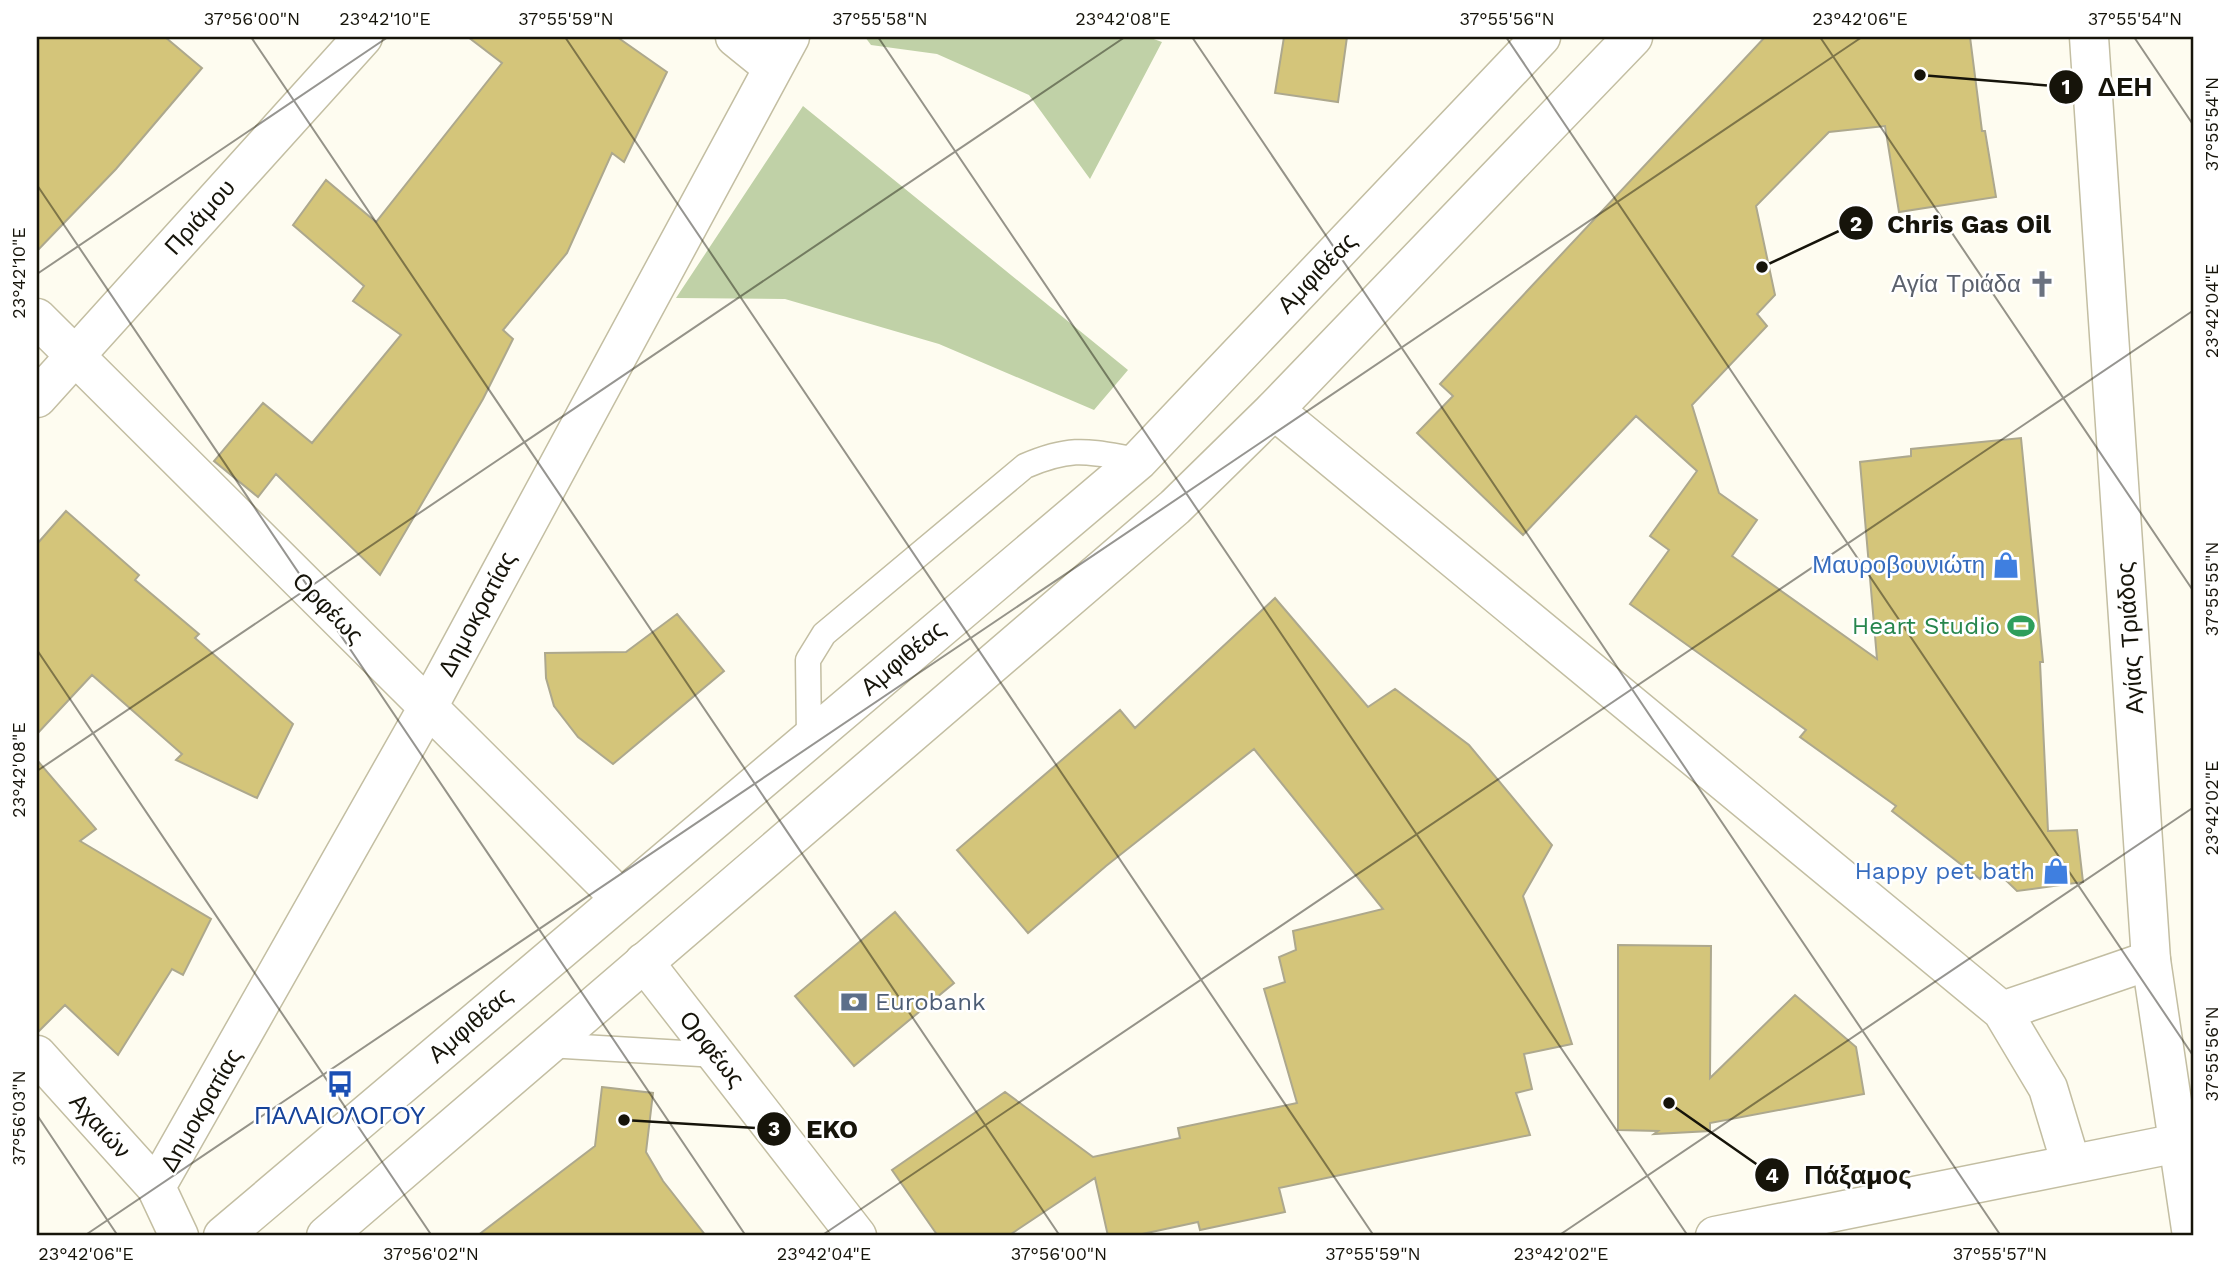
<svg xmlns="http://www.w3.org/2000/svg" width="2231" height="1273" viewBox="0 0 2231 1273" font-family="'Work Sans',sans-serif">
<rect width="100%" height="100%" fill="#fefcf0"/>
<!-- green -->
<path fill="#c0d1a7" d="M865,37H1148L1162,42L1090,179L1029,95L937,54L871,45Z
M803,106L1128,370L1094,410L939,344L785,299L676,298Z"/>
<!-- building -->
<path fill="#d4c57a" stroke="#ada88d" stroke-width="2" d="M37,37H165L202,68L116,169L37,251Z
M468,37H617L667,72L624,162L612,153L567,253L503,330L513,339L483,399L380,575L276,474L258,497L214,461L263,403L312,443L401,335L353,301L364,286L293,225L326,180L376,222L502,63Z
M1284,37H1347L1338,102L1275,93Z
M1765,37H1970L1982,131H1985L1996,197L1899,212L1885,126L1829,132L1756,206L1775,295L1757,314L1767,326L1692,405L1719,493L1757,520L1732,556L1877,659L1860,462L1911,456V449L2021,438L2043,662H2040L2048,831L2077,830L2083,882L2017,891L1989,864L1980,879L1892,811L1896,806L1800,737L1806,730L1630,604L1669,550L1650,536L1697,471L1636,416L1523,535L1417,433L1453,396L1440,384Z
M66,511L139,575L135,580L199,634L195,638L293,724L257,798L176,760L182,754L92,675L37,734V544Z
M1275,598L1368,707L1395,689L1469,745L1552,845L1523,896L1572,1044L1524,1054L1532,1089L1516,1093L1530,1135L1279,1188L1285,1212L1200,1230L1198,1222L1133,1236H1108L1095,1178L1008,1236H938L892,1170L1005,1092L1093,1157L1180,1138L1178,1128L1297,1103L1264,989L1285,982L1279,957L1296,950L1293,931L1383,909L1254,749L1106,866L1028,933L957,850L1120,710L1135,728Z
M677,614L724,671L613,764L578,737L554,706L546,678L545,653L626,652Z
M37,760L96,829L80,841L211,919L183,975L172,969L118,1055L65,1005L37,1033Z
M895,912L954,983L854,1066L795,996Z
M1618,945L1711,946L1710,1078L1795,995L1856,1047L1864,1094L1710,1123V1131L1654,1134L1658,1131L1618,1130Z
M602,1087L653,1093L646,1152L663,1181L706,1236H477L595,1146Z"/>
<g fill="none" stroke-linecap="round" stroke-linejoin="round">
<defs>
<path id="service" d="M809,737L808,660L824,634L1025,466C1074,445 1089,452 1139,460
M548,1045L717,1055"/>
<path id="minor" d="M735,37L772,67
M37,318L619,897
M37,398L363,37
M1274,410L2002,1011L2048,1088L2071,1164
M644,962L857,1236
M2002,1011L2151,960
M37,1055L156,1187L179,1236
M156,1187L428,707L790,37
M1715,1236L2178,1143"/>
<path id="tertiary" d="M2089,37L2151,960L2192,1236"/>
<path id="secondary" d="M223,1236L1139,460L1541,37
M326,1236L1175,507L1274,410L1633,37"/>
</defs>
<!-- service casing -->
<use href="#service" stroke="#c3bea2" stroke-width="27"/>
<!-- minor casing -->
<use href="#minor" stroke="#c3bea2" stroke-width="41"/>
<!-- tertiary casing -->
<use href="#tertiary" stroke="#c3bea2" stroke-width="41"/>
<!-- secondary casing -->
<use href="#secondary" stroke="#c3bea2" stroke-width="41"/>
<!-- service -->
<use href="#service" stroke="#fff" stroke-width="24"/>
<!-- minor -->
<use href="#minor" stroke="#fff" stroke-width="38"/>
<!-- tertiary -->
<use href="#tertiary" stroke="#fff" stroke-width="38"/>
<!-- secondary -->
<use href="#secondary" stroke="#fff" stroke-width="38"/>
</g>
<!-- ticks -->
<path fill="none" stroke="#16140a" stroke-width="2" stroke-opacity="0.45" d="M251,37L1060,1236M565,37L1374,1236M878,37L1688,1236M1192,37L2001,1236M1506,37L2194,1057M1820,37L2194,592M2134,37L2194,126M37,185L746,1236M37,274L388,37M37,650L432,1236M37,771L1125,37M37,1115L118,1236M84,1236L1862,37M821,1236L2194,310M1558,1236L2194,807"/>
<!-- icons -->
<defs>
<symbol id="church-bare" viewBox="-9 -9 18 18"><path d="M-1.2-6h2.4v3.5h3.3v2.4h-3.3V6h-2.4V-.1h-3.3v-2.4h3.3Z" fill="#6b7280" stroke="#fff" stroke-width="2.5" paint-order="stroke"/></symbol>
<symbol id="shop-bare" viewBox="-9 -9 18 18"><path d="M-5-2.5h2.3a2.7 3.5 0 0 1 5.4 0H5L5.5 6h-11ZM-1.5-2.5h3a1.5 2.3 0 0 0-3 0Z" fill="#3f7fe0" stroke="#fff" stroke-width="2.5" paint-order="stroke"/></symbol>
<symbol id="stadium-bare" viewBox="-9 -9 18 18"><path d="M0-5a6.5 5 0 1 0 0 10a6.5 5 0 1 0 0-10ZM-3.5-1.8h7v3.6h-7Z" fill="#2e9e5b" stroke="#fff" stroke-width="2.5" paint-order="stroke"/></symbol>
<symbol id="bank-bare" viewBox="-9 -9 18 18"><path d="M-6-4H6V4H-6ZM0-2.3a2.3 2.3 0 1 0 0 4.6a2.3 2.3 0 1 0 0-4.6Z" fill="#5c6f8a" stroke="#fff" stroke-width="2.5" paint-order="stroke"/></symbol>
<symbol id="bus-bare" viewBox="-9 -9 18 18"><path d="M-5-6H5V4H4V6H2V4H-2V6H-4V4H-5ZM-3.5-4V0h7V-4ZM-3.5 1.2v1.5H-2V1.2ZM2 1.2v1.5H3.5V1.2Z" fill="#1a4fb4" stroke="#fff" stroke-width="2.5" paint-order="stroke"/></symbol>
</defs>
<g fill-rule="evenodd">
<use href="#church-bare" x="2023" y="265" width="38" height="38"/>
<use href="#shop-bare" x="1987" y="546" width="38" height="38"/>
<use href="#stadium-bare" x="2002" y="607" width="38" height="38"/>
<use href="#shop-bare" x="2037" y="852" width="38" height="38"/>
<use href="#bank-bare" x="835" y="983" width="38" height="38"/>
<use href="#bus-bare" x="321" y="1065" width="38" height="38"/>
</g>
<g text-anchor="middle" stroke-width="5" stroke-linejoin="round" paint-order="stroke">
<!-- street labels -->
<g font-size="24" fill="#16140a" stroke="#fff">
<text transform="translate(200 217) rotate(-48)" y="8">Πριάμου</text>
<text transform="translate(1317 273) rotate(-46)" y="8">Αμφιθέας</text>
<text transform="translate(328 608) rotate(45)" y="8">Ορφέως</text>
<text transform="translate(477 614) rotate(-62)" y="8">Δημοκρατίας</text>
<text transform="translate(2130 638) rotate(-94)" y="8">Αγίας Τριάδος</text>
<text transform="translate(903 658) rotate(-40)" y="8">Αμφιθέας</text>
<text transform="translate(470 1025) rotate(-41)" y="8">Αμφιθέας</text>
<text transform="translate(712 1049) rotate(52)" y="8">Ορφέως</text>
<text transform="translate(201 1110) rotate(-60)" y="8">Δημοκρατίας</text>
<text transform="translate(100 1126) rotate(48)" y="8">Αχαιών</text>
</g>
<!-- worship labels -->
<g font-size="24" fill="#5b616d" stroke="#fff" text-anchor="end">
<text x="2021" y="292">Αγία Τριάδα</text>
</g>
<!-- shop labels -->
<g font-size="24" fill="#366cbe" stroke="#fff" text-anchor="end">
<text x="1985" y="573">Μαυροβουνιώτη</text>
<text x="2035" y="879">Happy pet bath</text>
</g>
<!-- leisure labels -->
<g font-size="24" fill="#27864d" stroke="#fff" text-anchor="end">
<text x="2000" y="634">Heart Studio</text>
</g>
<!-- service labels -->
<g font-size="24" fill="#4e5e75" stroke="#fff" text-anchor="start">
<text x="875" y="1010">Eurobank</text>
</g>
<!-- transit labels -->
<g font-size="24" fill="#164399" stroke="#fff">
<text x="340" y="1124">ΠΑΛΑΙΟΛΟΓΟΥ</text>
</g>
</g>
<!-- callouts -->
<path fill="none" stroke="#16140a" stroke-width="2.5" d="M1920 75L2066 87M1762 267L1856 223M624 1120L774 1129M1669 1103L1772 1175"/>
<g fill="#16140a" stroke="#fff" stroke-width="2.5">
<circle cx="1920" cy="75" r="7"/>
<circle cx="1762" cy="267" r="7"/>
<circle cx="624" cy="1120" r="7"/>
<circle cx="1669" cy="1103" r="7"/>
<circle cx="2066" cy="87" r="18"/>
<circle cx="1856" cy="223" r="18"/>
<circle cx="774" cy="1129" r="18"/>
<circle cx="1772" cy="1175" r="18"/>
</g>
<g font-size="21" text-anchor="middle" font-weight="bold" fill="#fff">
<text x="2066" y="94">1</text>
<text x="1856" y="231">2</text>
<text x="774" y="1136">3</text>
<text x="1772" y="1183">4</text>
</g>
<g font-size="26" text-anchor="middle" font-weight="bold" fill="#16140a" stroke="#fff" stroke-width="5" stroke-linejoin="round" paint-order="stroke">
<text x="2125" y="96">ΔΕΗ</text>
<text x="1969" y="233">Chris Gas Oil</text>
<text x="832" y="1138">EKO</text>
<text x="1858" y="1184">Πάξαμος</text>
</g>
<!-- border -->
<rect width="2231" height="1273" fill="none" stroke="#ffffff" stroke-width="77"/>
<rect x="38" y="38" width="2154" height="1196" fill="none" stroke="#16140a" stroke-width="2.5"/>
<g font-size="18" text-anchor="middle" fill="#16140a">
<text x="252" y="25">37°56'00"N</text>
<text x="385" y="25">23°42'10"E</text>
<text x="566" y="25">37°55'59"N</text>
<text x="880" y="25">37°55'58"N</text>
<text x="1123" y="25">23°42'08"E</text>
<text x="1507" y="25">37°55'56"N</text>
<text x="1860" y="25">23°42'06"E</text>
<text x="2135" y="25">37°55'54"N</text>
<text transform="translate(2212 124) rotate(-90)" y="6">37°55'54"N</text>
<text transform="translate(19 273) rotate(-90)" y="6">23°42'10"E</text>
<text transform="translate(2212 311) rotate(-90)" y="6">23°42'04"E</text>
<text transform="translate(2212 589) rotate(-90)" y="6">37°55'55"N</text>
<text transform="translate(19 770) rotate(-90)" y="6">23°42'08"E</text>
<text transform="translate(2212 808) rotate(-90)" y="6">23°42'02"E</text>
<text transform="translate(2212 1054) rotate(-90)" y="6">37°55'56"N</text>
<text transform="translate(19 1118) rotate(-90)" y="6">37°56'03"N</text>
<text x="86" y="1260">23°42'06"E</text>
<text x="431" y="1260">37°56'02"N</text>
<text x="824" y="1260">23°42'04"E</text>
<text x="1059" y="1260">37°56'00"N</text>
<text x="1373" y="1260">37°55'59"N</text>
<text x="1561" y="1260">23°42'02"E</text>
<text x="2000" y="1260">37°55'57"N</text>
</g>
</svg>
